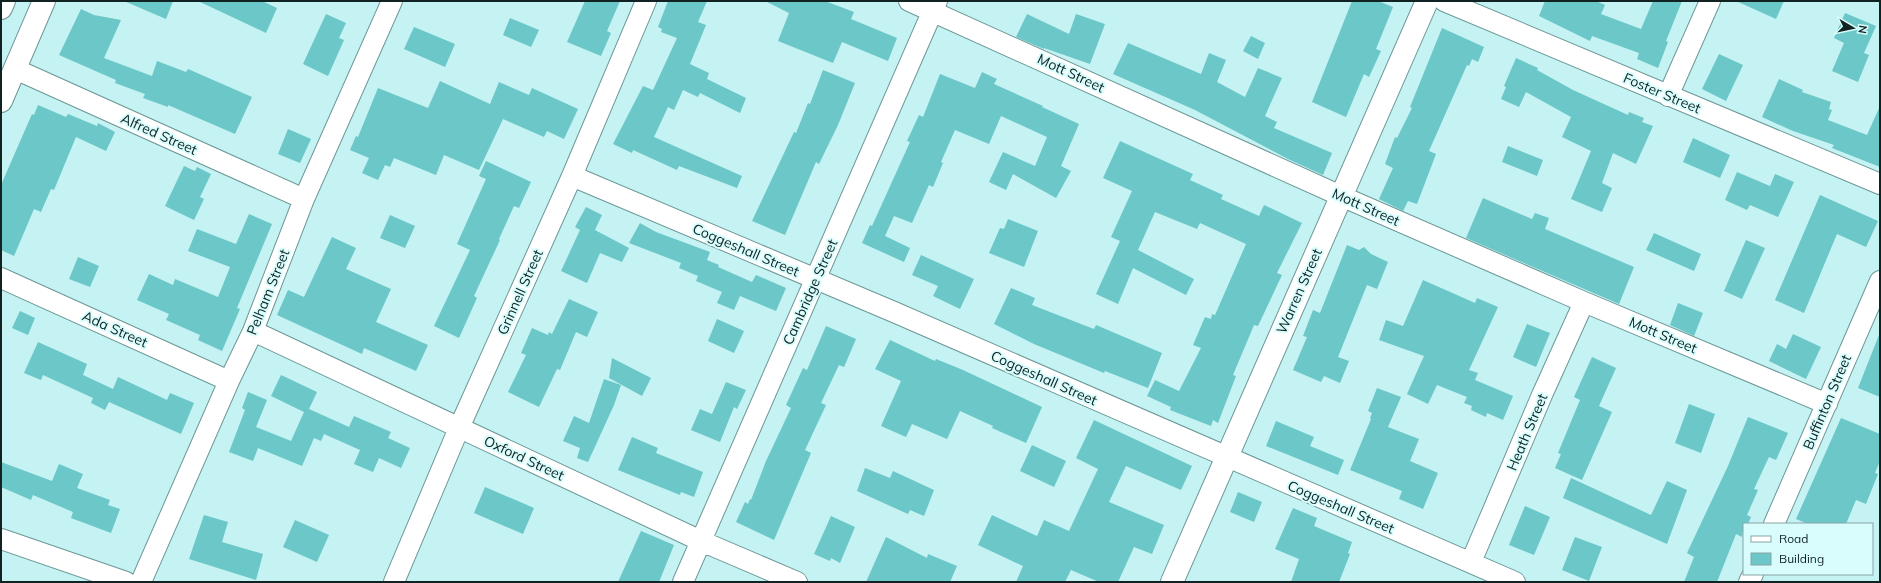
<svg xmlns="http://www.w3.org/2000/svg" width="1881" height="583" viewBox="0 0 1881 583" font-family="Mulish,sans-serif">
<rect width="100%" height="100%" fill="#c5f2f2"/>
<!-- building -->
<path fill="#6bc7c8" d="M124,1H173L166,19Z
M198,1H262L277,8L266,33Z
M585,1H620L607,31L611,33L601,56L567,42Z
M668,1H707L698,22L706,25L690,64L709,73L707,79L746,98L740,113L700,93L698,97L683,90L674,110L668,107L654,137L742,176L737,188L679,166L677,170L633,150L632,153L613,144L643,86L653,90L677,38L661,32L662,29L658,27Z
M765,1H825L854,12L851,19L897,38L888,61L842,42L833,63L778,41L789,13Z
M1352,1H1378L1393,7L1376,49L1381,51L1369,77L1364,74L1346,117L1312,102Z
M1545,1H1596L1605,5L1601,14L1641,29L1653,1H1682L1666,41L1668,42L1658,68L1637,59L1639,53L1592,36L1590,41L1539,16Z
M1736,1H1784L1776,19Z
M81,9L94,15L121,20L104,58L152,76L157,61L186,72L188,69L252,97L235,134L168,105V107L143,98L145,94L115,83L116,80L59,55Z
M1845,13L1876,26L1864,53L1869,55L1858,82L1832,71L1844,43L1834,38Z
M326,14L346,23L339,38L344,40L328,76L303,64Z
M1027,14L1069,34L1076,14L1105,24L1090,64L1044,48V49L1016,37Z
M510,18L539,30L531,47L503,35Z
M414,27L455,44L445,67L404,49Z
M1442,28L1484,47L1478,62L1472,59L1469,66L1467,65L1429,151L1436,154L1417,204L1408,201L1403,211L1379,199L1393,168L1385,164L1395,137L1397,138L1412,108L1410,107Z
M1251,36L1265,43L1258,59L1243,51Z
M1128,43L1201,74L1209,53L1226,60L1217,82L1245,97L1258,68L1282,78L1265,116L1277,122L1274,128L1332,153L1323,175L1288,159L1195,110L1113,74Z
M1719,54L1743,65L1726,101L1702,89Z
M1516,58L1538,68L1537,70L1573,90L1628,115L1629,112L1644,118L1642,122L1653,126L1636,164L1613,153L1602,183L1612,188L1602,212L1571,199L1591,151L1562,137L1571,117L1526,92L1519,107L1501,99L1506,87L1504,86Z
M823,70L855,83L838,125L819,164L816,162L785,235L752,221L794,132L796,133L808,103L810,104Z
M982,72L997,79L994,84L1043,106L1042,107L1079,124L1061,166L1071,171L1056,198L1013,174L1006,190L989,182L1003,152L1035,166L1047,137L1001,116L989,144L955,130L941,162L943,163L933,187L929,185L912,223L894,216L885,236L910,248L904,262L862,243L870,225L872,226L910,142L907,141L919,115L923,117L940,74L975,88Z
M1779,79L1803,90L1802,92L1831,102L1829,109L1832,110L1828,120L1867,135L1880,106V167L1832,148L1834,145L1793,131L1762,117Z
M440,81L490,104L499,82L529,95L532,88L578,109L564,139L547,131L544,137L503,119L479,170L444,155L436,175L394,158L390,167L385,165L378,180L362,173L369,158L350,150L356,136L358,137L378,88L428,108Z
M38,105L66,117L68,114L97,126L98,123L115,132L106,151L76,137L54,190L51,189L41,212L34,209L14,256L1,250V185L32,114L34,115Z
M288,129L311,139L300,163L278,154Z
M1693,138L1730,155L1720,178L1683,162Z
M1120,141L1193,174L1190,180L1223,195L1221,199L1259,216L1264,205L1302,223L1277,273L1282,275L1258,326L1254,325L1233,375L1236,376L1218,423L1213,420L1211,426L1170,410L1171,407L1147,396L1155,380L1179,391L1201,348L1193,345L1205,317L1211,319L1212,314L1215,315L1246,244L1200,223L1197,229L1155,212L1138,250L1194,279L1186,295L1133,268L1118,304L1096,294L1120,241L1111,237L1132,191L1103,178Z
M1508,146L1543,160L1537,176L1502,162Z
M486,161L531,182L519,208L514,206L499,239L500,240L474,296L477,298L459,338L434,326L470,250L457,244L486,179L479,176Z
M184,166L195,171L197,167L211,174L200,197L204,199L194,220L165,206Z
M1737,172L1770,186L1775,174L1794,182L1778,217L1750,205L1747,210L1725,200Z
M1820,195L1878,221L1866,247L1837,234L1804,313L1775,300Z
M1483,198L1532,219L1535,213L1549,218L1545,229L1634,267L1619,304L1466,238Z
M586,207L602,215L595,230L629,248L622,262L600,253L587,283L561,271L580,230L575,227Z
M249,214L272,224L237,308L240,309L222,351L198,340L200,335L166,320L169,314L137,300L149,274L173,285L175,279L218,297L230,267L188,251L197,229L236,244Z
M390,215L415,226L405,248L380,238Z
M1008,219L1038,231L1024,267L989,253L1000,228L1004,229Z
M640,223L656,232L710,252L707,260L719,265L718,267L752,282L756,275L786,288L776,311L740,296L734,310L717,303L722,292L696,281L698,276L679,268L681,263L629,243Z
M1654,233L1701,254L1694,271L1646,250Z
M332,237L356,248L346,269L391,289L376,322L428,345L416,371L364,348L362,354L277,315L288,290L304,297Z
M1746,240L1765,248L1742,299L1724,291Z
M1347,245L1359,250L1364,247L1371,254L1388,262L1377,289L1367,285L1338,357L1349,361L1340,383L1324,376L1321,382L1293,370L1307,337L1303,336L1313,310L1320,313Z
M921,255L974,279L960,309L933,296L938,286L912,275Z
M78,257L99,266L90,287L69,279Z
M1423,280L1475,303L1477,298L1498,307L1469,370L1478,373L1475,380L1513,396L1503,420L1487,413L1486,417L1471,410L1472,406L1464,403L1467,397L1437,385L1428,404L1407,394L1424,356L1379,340L1386,320L1403,326Z
M1011,288L1035,298L1032,305L1094,329L1096,325L1162,353L1148,388L1105,371L1104,373L1034,344L994,324Z
M569,299L598,312L587,337L576,332L560,370L557,369L539,407L508,392L526,355L521,353L532,328L548,335L549,332L552,334Z
M1678,303L1703,313L1694,336L1670,325Z
M20,311L35,318L28,335L12,328Z
M717,319L744,331L734,353L708,341Z
M1527,324L1550,333L1536,367L1513,357Z
M826,326L856,339L844,367L839,365L821,403L826,405L805,450L811,453L774,540L736,522L745,502L748,504L750,499L751,500L766,461L791,408L786,405L803,368L807,370Z
M1793,334L1821,347L1806,379L1769,361L1777,344L1786,349Z
M1879,335H1880V397L1858,388Z
M890,340L935,361L936,359L963,370L1042,407L1026,443L992,428L993,426L960,411L947,439L912,424L906,437L881,426L901,381L875,369Z
M38,342L87,364L83,375L113,389L118,377L167,400L170,393L194,403L181,434L109,402L105,410L91,403L93,398L43,375L41,380L24,373Z
M1592,357L1616,368L1599,406L1612,412L1582,480L1555,468L1561,454L1558,453L1580,400L1574,397Z
M612,358L651,378L642,396L609,378Z
M281,375L317,392L309,409L349,427L354,416L391,432L388,438L410,448L401,468L379,458L373,472L354,464L360,450L324,434L321,441L314,438L302,466L258,448L253,461L229,452L245,410L242,408L248,392L267,400L256,427L291,441L304,412L271,396Z
M604,379L621,385L614,405L588,462L577,458L580,448L563,441L574,416L589,423Z
M726,382L746,390L737,409L734,407L720,442L691,430L700,409L712,414Z
M1377,388L1401,397L1388,427L1419,439L1410,461L1438,473L1423,509L1399,499L1402,491L1350,470L1371,419L1370,418L1372,413L1368,411Z
M1689,404L1715,414L1701,453L1675,443Z
M1748,417L1788,433L1776,460L1769,457L1754,489L1758,490L1747,515L1751,517L1748,524H1744L1742,537L1736,534L1717,582H1684L1694,557L1687,553L1728,466Z
M1841,418L1880,434V461L1875,473L1878,474L1866,504L1856,500L1846,524H1808L1796,519Z
M1094,420L1192,466L1181,490L1126,466L1109,502L1164,525L1152,554L1134,547L1118,582H1099L1071,570L1065,582H1016L1023,566L978,545L992,515L1037,536L1044,520L1069,531L1098,469L1076,458Z
M1276,421L1314,437L1310,446L1344,460L1338,475L1266,446Z
M632,437L658,448L656,453L703,472L694,497L681,492L680,495L618,470Z
M1032,445L1066,461L1054,487L1020,471Z
M1,462L52,481L59,464L83,474L77,488L110,500L108,505L120,509L111,533L71,518L73,512L33,495L31,500L1,487Z
M865,468L890,478L893,471L934,490L924,516L910,510L908,514L857,491Z
M1571,478L1651,515L1667,481L1687,490L1667,544L1563,498Z
M485,487L534,508L523,534L474,513Z
M1238,492L1262,502L1254,522L1230,512Z
M1525,506L1550,517L1534,555L1509,545Z
M1293,508L1317,518L1314,526L1352,542L1348,553L1350,554L1339,582H1291L1299,559L1275,549Z
M204,515L228,522L222,542L263,554L256,580L189,559Z
M831,516L855,527L840,563L831,558L830,561L814,554Z
M295,520L329,535L317,562L283,547Z
M641,531L674,545L659,582H618Z
M886,537L927,558L928,554L957,566L950,582H866Z
M1575,537L1602,547L1589,581L1562,570Z"/>
<g fill="none" stroke-linecap="round" stroke-linejoin="round">
<defs>
<path id="street" d="M909,1L1341,196L1584,302L1827,404
M1444,1L1880,184
M15,69L304,199
M1668,96L1710,1
M572,176L894,312L1515,582
M1,278L229,381
M253,331L701,541L797,582
M1774,524L1880,281
M1,539L126,582
M1471,562L1542,395L1584,302
M141,582L229,381L253,331L304,199L392,1
M394,582L459,428L572,176L646,1
M683,582L937,1
M1749,582L1753,574"/>
<path id="secondary" d="M1,8L4,1
M1,101L44,1
M1172,582L1427,1"/>
</defs>
<!-- street casing -->
<use href="#street" stroke="#6c9797" stroke-width="22"/>
<!-- secondary casing -->
<use href="#secondary" stroke="#6c9797" stroke-width="24"/>
<!-- street -->
<use href="#street" stroke="#fff" stroke-width="20"/>
<!-- secondary -->
<use href="#secondary" stroke="#fff" stroke-width="22"/>
</g>
<g text-anchor="middle" stroke-width="4" stroke-linejoin="round" paint-order="stroke">
<!-- street labels -->
<g font-size="14" fill="#102222" stroke="#d9fdfd">
<text transform="translate(1071 73) rotate(25)" y="5">Mott Street</text>
<text transform="translate(1662 93) rotate(23)" y="5">Foster Street</text>
<text transform="translate(159 134) rotate(24)" y="5">Alfred Street</text>
<text transform="translate(1366 207) rotate(24)" y="5">Mott Street</text>
<text transform="translate(746 250) rotate(23)" y="5">Coggeshall Street</text>
<text transform="translate(1299 291) rotate(-66)" y="5">Warren Street</text>
<text transform="translate(268 292) rotate(-68)" y="5">Pelham Street</text>
<text transform="translate(520 292) rotate(-66)" y="5">Grinnell Street</text>
<text transform="translate(810 292) rotate(-66)" y="5">Cambridge Street</text>
<text transform="translate(115 329) rotate(24)" y="5">Ada Street</text>
<text transform="translate(1663 335) rotate(23)" y="5">Mott Street</text>
<text transform="translate(1044 378) rotate(24)" y="5">Coggeshall Street</text>
<text transform="translate(1827 402) rotate(-67)" y="5">Buffinton Street</text>
<text transform="translate(1527 432) rotate(-67)" y="5">Heath Street</text>
<text transform="translate(524 458) rotate(25)" y="5">Oxford Street</text>
<text transform="translate(1341 507) rotate(23)" y="5">Coggeshall Street</text>
</g>
</g>
<!-- border -->
<rect width="1881" height="583" fill="none" stroke="#102222" stroke-width="4"/>
<!-- legend -->
<rect x="1743" y="523" width="130" height="52" fill="#d9fdfd" stroke="#89a5a5"/>
<rect x="1751" y="536" width="20" height="6" fill="#ffffff" stroke="#89a5a5"/>
<text x="1779" y="543" font-size="12" fill="#102222">Road</text>
<rect x="1751" y="553" width="20" height="12" fill="#6bc7c8" stroke="#89a5a5"/>
<text x="1779" y="563" font-size="12" fill="#102222">Building</text>
<!-- north arrow -->
<g transform="translate(1853 28) rotate(99)" stroke="#d9fdfd" stroke-width="3" paint-order="stroke">
<path d="M0-3L7 15L0 10L-7 15Z" fill="#102222"/>
<text y="-6" font-size="11" font-weight="bold" text-anchor="middle" fill="#102222">N</text>
</g>
</svg>
